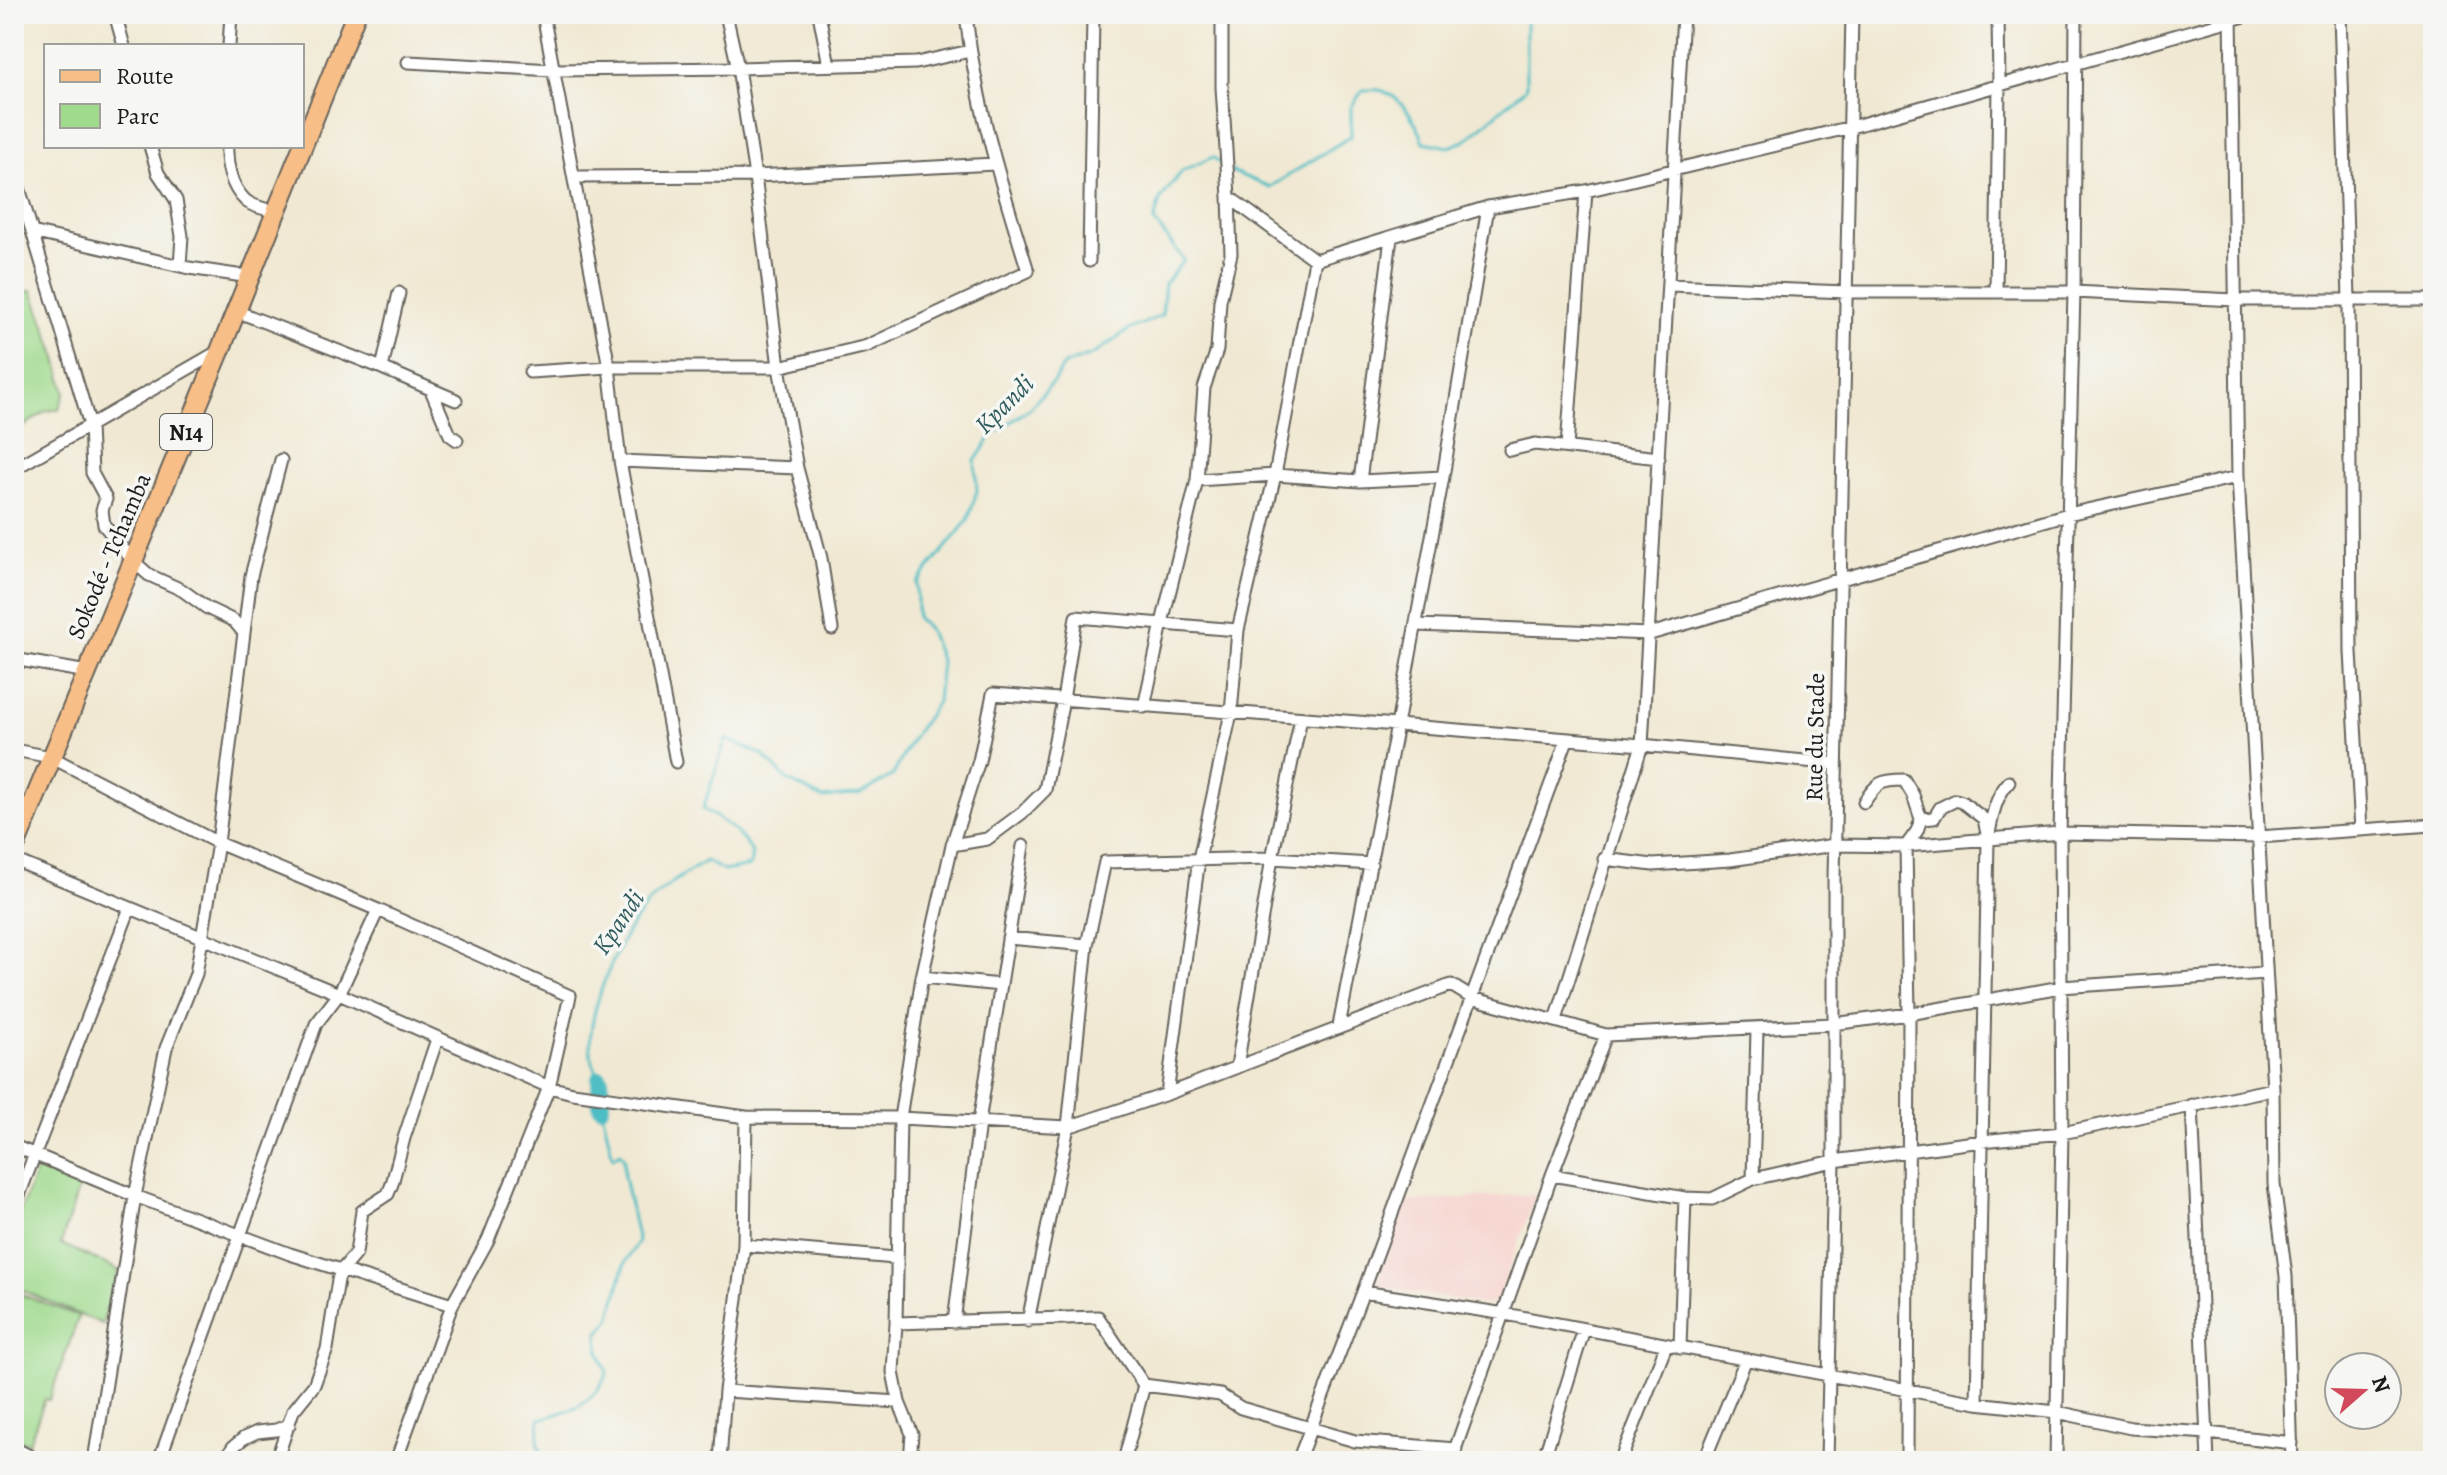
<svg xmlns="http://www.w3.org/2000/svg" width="2447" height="1475" viewBox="0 0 2447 1475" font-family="Alegreya,serif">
<rect width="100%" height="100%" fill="#f6f6f2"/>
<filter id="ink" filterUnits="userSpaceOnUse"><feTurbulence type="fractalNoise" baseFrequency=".0125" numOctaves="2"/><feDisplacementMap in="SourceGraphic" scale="16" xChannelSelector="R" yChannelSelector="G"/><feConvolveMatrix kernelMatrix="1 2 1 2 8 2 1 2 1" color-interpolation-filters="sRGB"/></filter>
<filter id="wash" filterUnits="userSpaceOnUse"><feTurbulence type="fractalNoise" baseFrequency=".006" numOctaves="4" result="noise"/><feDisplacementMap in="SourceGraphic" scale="32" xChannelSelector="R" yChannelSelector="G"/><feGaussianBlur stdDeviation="1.8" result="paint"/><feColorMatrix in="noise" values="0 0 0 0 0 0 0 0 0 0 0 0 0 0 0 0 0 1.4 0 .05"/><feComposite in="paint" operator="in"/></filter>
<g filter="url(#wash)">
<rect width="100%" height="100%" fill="#f0e8d2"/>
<!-- built -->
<path fill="#f7d0ca" d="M1536,1194L1498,1298L1488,1305L1376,1286L1407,1202Z"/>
<!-- green -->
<path fill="#9fda8d" stroke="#5e7b54" stroke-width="2" d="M32,290L57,358L65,392L59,409L46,411L14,433V297Z
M38,1165L80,1183L61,1244L119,1270L102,1324L14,1287V1228Z
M14,1292L79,1316L49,1400L45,1399L29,1443L14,1438Z"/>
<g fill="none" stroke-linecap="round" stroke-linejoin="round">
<!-- stream -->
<path stroke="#4fbdc4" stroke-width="3" d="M1231,171L1270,187L1351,136V107L1363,90C1369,90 1378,89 1383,91C1403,98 1417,124 1424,142L1449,147L1465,141L1526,88V14
M600,1079C597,1072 592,1063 591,1056C585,1017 617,940 642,911C659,889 683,875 706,861L724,871L750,866L752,852C739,832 724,821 703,809L726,739L763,755L787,780L822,798L861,794L893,775L912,739L937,702L941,662L929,630L917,618V583L968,520L977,491L975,461L992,435L1029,409L1054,381L1064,365L1094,354L1127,331L1162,315L1165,283L1184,260L1154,221L1160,200L1182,171L1213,157L1222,165
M543,1461L538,1441L540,1419C570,1411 596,1404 607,1372L599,1351L598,1334L610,1319L625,1263L638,1242L624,1177V1159L620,1153L613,1158L601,1106"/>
<!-- river -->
<path stroke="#4fbdc4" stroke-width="18" d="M600,1079L601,1106"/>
</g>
</g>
<g filter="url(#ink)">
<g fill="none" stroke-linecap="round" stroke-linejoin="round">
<defs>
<path id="minor" d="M115,14L124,46
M543,14L609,367L620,461L676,762
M726,14L738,68L755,176L779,367L797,468L821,558L832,629
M819,14L829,65
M1222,14V87L1229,197L1315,260
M2231,14L2238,477L2273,1089L2274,1184L2286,1276L2292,1461
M2340,14L2349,299L2351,652L2361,830
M229,46L231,14
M408,62L553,70L738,68L916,63L970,51
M150,146L158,173L176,200L182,236L180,266
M227,146C226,164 231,187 245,200C252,207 267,209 276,212
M14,171L90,425L92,473L106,499L102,510L104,525L133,561L149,575L182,590L207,608L234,621L244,633
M574,177L755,176L995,164
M1488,207L1443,477L1397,725L1642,745L1836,764
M32,232L189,268L250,277
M1315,260L1488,207L1586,191L1851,127L2252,14
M1089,261L1093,14
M1669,285L1847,292H2074L2235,300H2433
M1996,292L1999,85L1998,14
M236,311L382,368L399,293
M382,368L456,400
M530,372L609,367H779L867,346L1028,271C1002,187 975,102 966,14
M431,390L450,435L457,440
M1567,447L1586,191
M1510,450L1535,444L1659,458
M620,461L797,468
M14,469L219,351
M1197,480L1275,475L1360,481L1443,477
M1360,481L1391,238
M1416,625L1650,634L2068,514L2238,477
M14,659L87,672
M1144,707L1162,623L1197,480L1204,388L1217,350L1220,301L1231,254L1229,197
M14,750L51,757L218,843L378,910L570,996L549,1087L488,1240L452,1305L290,1254L135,1196L14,1146
M1864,802C1877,783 1880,780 1904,780L1913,795L1921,819
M952,845L987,839L1022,813L1045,790L1063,700L1076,617L1238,630
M1604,859L1653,865L1730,860L1835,845L1906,846L2060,833L2258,837L2433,825
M14,860L339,994L549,1087L573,1093L746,1117L900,1118L1068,1127L1087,945L1105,862L1272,858L1371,864
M1008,938L1087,945
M922,977L1000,985
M1556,1020L1642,745L1683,14
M1339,1026L1397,725L993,694L979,761L952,845L922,977L900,1118L896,1323L1098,1317L1144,1385L1220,1395L1241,1408L1355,1441L1456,1449
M1237,1066L1272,858L1301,718
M1167,1094L1199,859L1231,713L1238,630L1275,475L1315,260
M2192,1105L2208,1461
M1552,1175L1685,1198L1712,1199L1753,1179L1834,1161L1982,1141L2062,1133L2273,1089
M1753,1179L1757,1030
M14,1208L130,908
M744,1245L895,1258
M1363,1292L1505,1314L1977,1403L2057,1412L2131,1428L2208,1433L2292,1443
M1028,1321L1068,1127L1167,1094L1451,985L1472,998L1606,1035L1833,1024L1909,1014L2061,987L2266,973
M954,1322L979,1122L1023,846
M896,1323L893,1372L899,1402L912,1434L910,1461
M1680,1348L1685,1198
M725,1391L899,1402
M1977,1403L1988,839C1992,819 1994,798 2009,782
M14,1448L39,1461
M94,1461L135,1196L166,1048L196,974L218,843L251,576L281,460
M159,1461L316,1024L339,994L378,910
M224,1461L233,1447L244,1438L257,1432L276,1430L289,1425
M276,1461L293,1411L314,1385L327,1349L338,1280L341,1271L356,1253L362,1211L388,1194L392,1184L404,1138L437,1039
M396,1461L452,1305
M720,1461L725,1391L744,1245L746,1117
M1124,1461L1144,1385
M1298,1461L1363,1292L1567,740
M1451,1461L1552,1175L1606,1035
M1543,1461L1584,1329
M1620,1461L1666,1346
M1704,1461L1746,1359
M1827,1461L1834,1161V878L1852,14
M1907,1461L1909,1014L1906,846L1917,831L1921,819L1934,818L1940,808L1956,800L1962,802L1984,819L1988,839
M2056,1461L2062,1133L2060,833L2074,292L2076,14"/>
<path id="primary" d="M14,849L220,351L356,14"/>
</defs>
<!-- minor casing -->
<use href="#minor" stroke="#66635c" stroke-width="15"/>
<!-- primary casing -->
<use href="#primary" stroke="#66635c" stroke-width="22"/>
<!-- minor -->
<use href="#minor" stroke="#fff" stroke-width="11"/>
<!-- primary -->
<use href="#primary" stroke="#f7be87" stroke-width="18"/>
</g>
</g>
<g text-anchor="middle" stroke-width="7" stroke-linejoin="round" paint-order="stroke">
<!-- shield labels -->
<rect fill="#f6f6f2" stroke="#5d5d5c" stroke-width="2" x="160" y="414" width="52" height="36" rx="6"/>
<g font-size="22" font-weight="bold" fill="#1c1c1c">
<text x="186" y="440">N14</text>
</g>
<!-- street labels -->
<g font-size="24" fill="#1c1c1c" stroke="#f6f6f2">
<text transform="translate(109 556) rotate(-67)" y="8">Sokodé - Tchamba</text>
<text transform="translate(1815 737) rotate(-89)" y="8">Rue du Stade</text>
</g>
<!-- water labels -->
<g font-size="26" font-style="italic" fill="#305c5f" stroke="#f6f6f2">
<text transform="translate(1004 404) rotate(-45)" y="9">Kpandi</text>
<text transform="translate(618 922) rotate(-56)" y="9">Kpandi</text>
</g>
</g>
<!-- margin -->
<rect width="2447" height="1475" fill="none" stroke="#f6f6f2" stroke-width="48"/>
<!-- legend -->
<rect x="44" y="44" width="260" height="104" fill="#f6f6f2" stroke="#9f9f9c" stroke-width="2"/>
<rect x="60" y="70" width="40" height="12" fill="#f7be87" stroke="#9f9f9c" stroke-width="2"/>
<text x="116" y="84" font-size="24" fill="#1c1c1c">Route</text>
<rect x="60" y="104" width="40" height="24" fill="#9fda8d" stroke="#9f9f9c" stroke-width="2"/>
<text x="116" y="124" font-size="24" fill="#1c1c1c">Parc</text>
<!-- north arrow -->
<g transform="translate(2363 1391) rotate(70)"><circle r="38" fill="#f6f6f2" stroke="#9f9f9c" stroke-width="2"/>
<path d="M0-6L14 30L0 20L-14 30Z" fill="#d1495b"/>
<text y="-12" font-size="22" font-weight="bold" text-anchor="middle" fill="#1c1c1c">N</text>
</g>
</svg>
